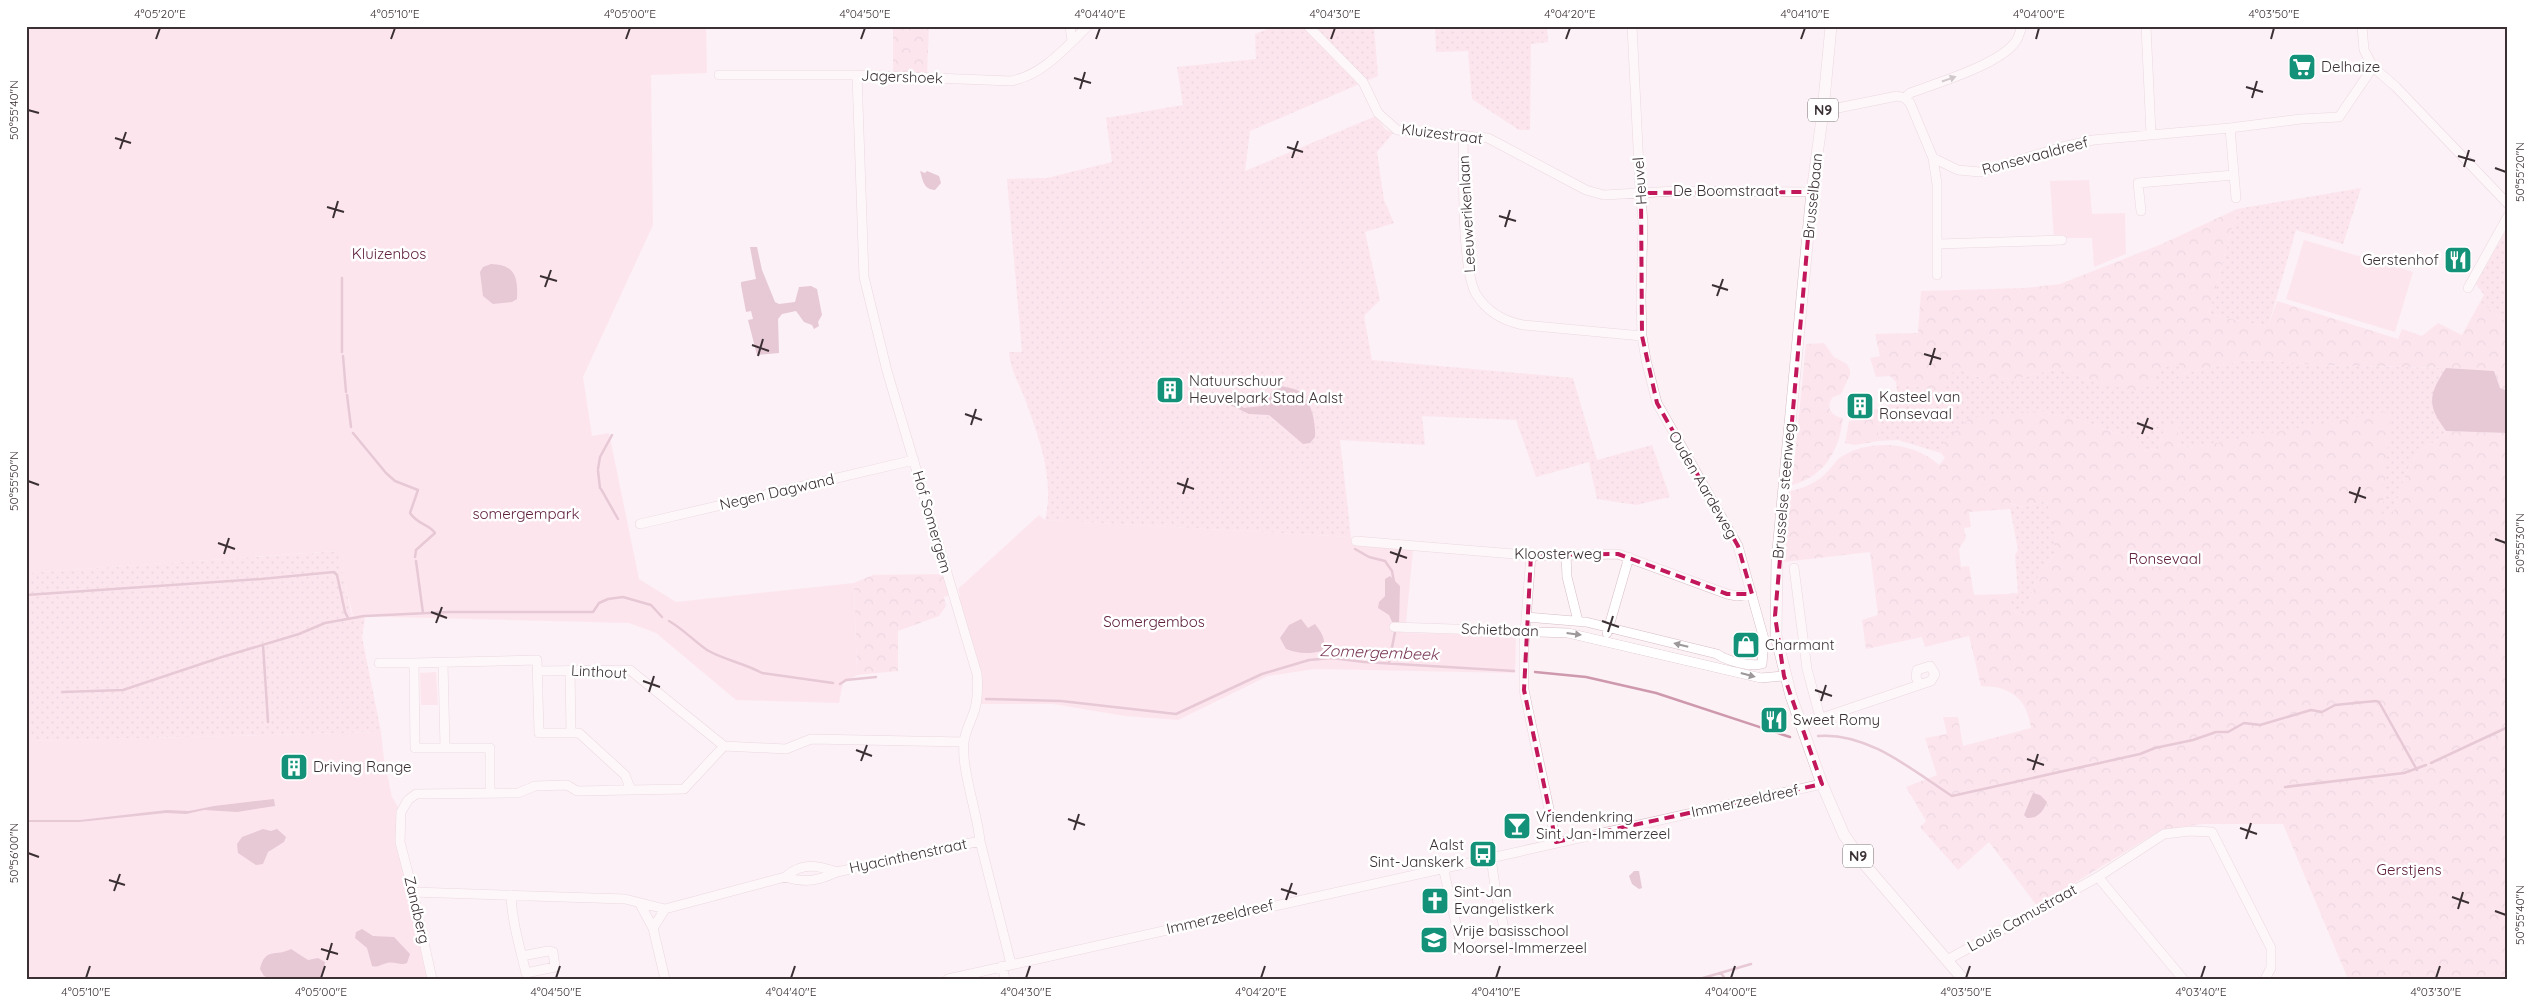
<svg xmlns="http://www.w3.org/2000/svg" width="2534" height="1005" viewBox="0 0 2534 1005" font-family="Quicksand,sans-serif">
<defs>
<pattern id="grass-dots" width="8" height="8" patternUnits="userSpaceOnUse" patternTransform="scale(1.25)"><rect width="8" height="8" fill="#fed7e5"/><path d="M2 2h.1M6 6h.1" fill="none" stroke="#dbb9c5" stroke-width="1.8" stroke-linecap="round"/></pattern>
<pattern id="forest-crowns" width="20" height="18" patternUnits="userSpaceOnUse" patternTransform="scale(1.25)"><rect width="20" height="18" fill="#fed7e5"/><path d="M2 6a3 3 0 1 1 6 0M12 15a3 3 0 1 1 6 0" fill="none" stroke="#dbb9c5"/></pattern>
</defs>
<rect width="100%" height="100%" fill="#fcf1f5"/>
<!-- grass -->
<path fill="url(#grass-dots)" d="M1276,26H1374L1378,76L1250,131L1245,171L1376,116L1385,129L1393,133L1377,152L1384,200L1394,223L1365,232L1380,300L1364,316L1372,360L1573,378L1597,460L1652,445L1670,497L1636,505L1597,499L1589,462L1536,477L1516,420L1422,416L1425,445L1340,440L1351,537L1045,520C1055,479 1039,438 1025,399C1019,383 1010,369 1009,352H1022L1007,179L1047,178L1112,162L1106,118L1183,105L1177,67L1256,59L1255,34Z
M1435,26H1547L1548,42L1531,44L1530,130H1519L1472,99L1468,51L1436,52Z
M2361,188L2343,244L2296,230L2268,327L2209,314L2237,209Z
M2508,227V323L2480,302L2484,295L2476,284Z
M2264,360L2317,365L2446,368C2430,393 2427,406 2446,431C2441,441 2431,442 2422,450C2405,465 2400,493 2393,514H2381L2390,412L2189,448L2179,444L2178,425L2165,428L2158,449L2140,451L2139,441L2079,420L2039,411L1945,440L1941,453L1898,440L1878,441L1879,406L1890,405L1897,392L1896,382L1924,388L1914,406L1917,417L1933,406L1953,371H1965L1981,378L2016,379L2059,368L2097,383L2179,363L2182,374L2240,361Z
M2047,501L2054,532V555L2038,577L2024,614L2014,612L2007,594L2018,593L2015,555L2018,550L2009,503L2020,507Z
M338,551L352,616L365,617L362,637L381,732L26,741V573Z"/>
<!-- forest -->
<path fill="url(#forest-crowns)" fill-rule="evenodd" d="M893,26H929L927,74L893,73Z
M2237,209L2209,314L2268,327L2277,301L2398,339L2402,329L2422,336L2438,323L2462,335L2480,302L2508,323V391L2500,388L2494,371L2446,368L2317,365L2264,360L2240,361L2182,374L2179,364L2153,370L2158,382L2138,391L2097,383L2059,368L2016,379L1981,378L1965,371L1953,372C1944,387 1935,412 1916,417L1914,406L1924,388L1896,382L1890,376L1876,377L1870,358L1880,356L1875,334L1918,333L1921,291L2026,288L2060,284L2162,244Z
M1824,343L1834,357L1847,364L1850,370V375L1841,394L1833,397C1825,407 1831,416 1843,418C1839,451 1825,476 1792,485L1806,344Z
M1873,409H1879L1878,441L1855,445L1845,443L1849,421L1874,419Z
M2039,411L2079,420L2139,441L2141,451L2158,449L2165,428L2171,421L2178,425L2179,444L2189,448L2391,411L2382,514H2393C2400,493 2405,465 2422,450C2431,442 2441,441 2446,431L2508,433V979H2348L2283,824H2203L2161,830L2037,906L1989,842L1958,870L1920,827L1926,821L1906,787L1937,775L1925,738L1947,734L1943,717H1958L1963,746L2031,728C2027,698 2010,686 1981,686L1969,636L1925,647L1922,637L1866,649L1862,620L1878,615L1870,552L1784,562L1791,491C1806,487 1817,483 1828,471C1833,466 1836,460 1841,457C1869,438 1916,442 1939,465L1945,458L1941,453L1945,440L1970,418ZM2047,501L2054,532V555L2038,577L2024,614L2014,612L2007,594L1974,595L1969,566L1961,567L1959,549L1966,538L1964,528L1971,527L1969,512L2010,509V503L2020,507Z
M944,574L950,595L944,597L946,606L939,616L898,631V671L857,675L854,583L873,575Z"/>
<!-- park -->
<path fill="#fed7e5" d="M26,26H706L707,73L651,75L653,225L583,377L592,436L609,433L639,579L676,602L854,583L857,675L843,683L839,703L736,700L656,633L629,623L353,616L337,551L26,573Z
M2089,180L2092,214L2125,213L2126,254L2094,267L2092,238H2054L2050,181Z
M2304,240L2413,272L2395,332L2286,299Z
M1039,515L1045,520L1351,537L1352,545L1413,550L1405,633L1516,635L1515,673L1315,669L1268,676L1178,720L1125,716L1053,704H976L977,679L954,601L960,596L958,589Z
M436,672L438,705H421L420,673Z
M381,732L384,759L392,797L401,812L400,842L432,979H26V741Z"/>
<!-- water -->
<path fill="#ce98ad" d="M920,171L925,173L927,171L939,176L941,183L935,190C923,189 923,180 920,171Z
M750,247H757L762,270L775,302L779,304L795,302L799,287L811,286L817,289L822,315L818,322L819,326L814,329L812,325L804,322L796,311L782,314L778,319L779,353L757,355L748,320L753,319L751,311L746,312L741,285V282L756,279Z
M491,264C515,265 518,276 517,299L512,302L493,304L483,296L480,272L483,267Z
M2446,368L2494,371L2500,388L2508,391V433L2446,431C2426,405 2429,394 2446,368Z
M1281,386C1286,387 1292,388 1297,390C1311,398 1316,422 1315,437L1310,443L1303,444L1269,415L1249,414L1228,404L1237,403L1244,408L1262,406L1266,397Z
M1390,576L1400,586L1399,624H1393L1389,615L1378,608L1379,602L1385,596V579Z
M1301,619L1308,628L1315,624C1322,633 1327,640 1322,651C1310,654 1298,654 1286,649L1280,638L1289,625Z
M2033,793L2040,795L2047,802C2043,811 2039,818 2027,818L2024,815Z
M274,799L275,806L237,812L204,810L186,814L166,813L79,822H26V820H80L167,810L189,811L214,806Z
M263,829L271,831L277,829L286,837L284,842L268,852L263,864L256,865L238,853L237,844L242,837Z
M1634,871H1639L1642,888L1639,889L1632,884L1629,876Z
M362,929L373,936L394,937L410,954L407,963C400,966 395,961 387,963C381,964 378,968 372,966L367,948L355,938L356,932Z
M291,949L308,960L318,958L325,962L322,979H270L264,976L260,969C265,947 276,957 291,949Z"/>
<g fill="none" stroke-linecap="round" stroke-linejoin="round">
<!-- stream -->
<path stroke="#ce98ad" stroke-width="2.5" d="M342,278V352
M343,356L346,392
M347,395L351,427
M353,433L386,473L395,481L418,490L410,513C418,525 429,524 435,533L416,550L415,557
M598,469L600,457L612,435
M598,471L600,488
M601,489L618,519
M1355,549L1369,557L1385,561L1392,571L1394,582
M416,561L423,613
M26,595L261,579L334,572L337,575L345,612L348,618
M365,616L449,612H593L599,603L608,599L623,597L651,605L662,617
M669,621C683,629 694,641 707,650C724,660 744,663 762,673L833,683
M263,645L268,722
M1389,663L1395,632
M1535,672L1586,677L1656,693L1790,737
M840,684L846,680L876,677
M62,692L123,690L222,657L299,634L325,623L364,616
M986,699L1061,701L1176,714L1262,674L1309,660L1332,658L1364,662L1514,671
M1818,736C1868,732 1912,770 1952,796L2140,754L2155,748L2193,740L2216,732H2228L2244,723L2260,725L2311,710L2322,712L2335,705L2376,701L2379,702L2417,770
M2431,763L2508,727
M2285,787L2404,773L2426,765
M1721,973L1725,979
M1703,978L1751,964"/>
<defs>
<path id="minor" d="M1070,26L1072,41
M1308,26L1363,82L1378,113L1397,130L1488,138L1586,190L1604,195L1676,191L1812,192
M1632,26L1640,188L1643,222L1641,299L1642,336L1646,360L1657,403L1738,546L1764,639L1762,664
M2146,26L2151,134
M2362,26L2364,50L2373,67L2396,87L2508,204
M719,75H857L1011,81C1043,75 1065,48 1088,26
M857,75L864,277L887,371L977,674C978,686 978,697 975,709C972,719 965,731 964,742C961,769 977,811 980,841L1011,964
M1905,98L1910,103L1933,158L1958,170L1980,172L2062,147L2093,140L2230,128L2301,119L2339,117L2373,67
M1905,98L1910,93C1937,83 2001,64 2016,41C2019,37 2020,31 2022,26
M1823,111L1897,96L1905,98
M2230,128L2236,198
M1463,135C1464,170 1461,267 1476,294C1487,312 1503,321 1523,325L1642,336
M1933,158L1937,184V275
M2141,211L2138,183L2234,175
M1938,244L2062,240
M2468,288L2508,216
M640,524L914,460
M1356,541L1537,556L1618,554L1727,594L1737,596L1752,594
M1531,555L1524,646V690L1556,842
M1566,555L1567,577L1578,621
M1794,568L1807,669L1820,717
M1526,617L1586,622L1717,654C1727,661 1750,667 1762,664
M1394,627L1568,633L1761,678L1784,676
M1607,633L1629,557
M379,663H414
M443,663L445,748
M570,670L571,733
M538,671L630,670L724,746
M1801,725L1931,681L1935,674L1930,666L1917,670L1916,677L1919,684
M490,793V748H415L414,663L537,660L539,733H579L625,775L631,790
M1491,857L1496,894L1508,945
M1443,867L1462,950
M785,877C805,883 818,881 837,872L980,841
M2098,877L2183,979
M413,892L625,899L665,909L785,877C802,862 817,865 837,872
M511,895C512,922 520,948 526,973L555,967L553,952L548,951L522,956
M640,904L653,928L665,979
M653,928L665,909
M1947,960L2098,877L2164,834L2190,831L2212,832L2271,948V968L2265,979
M1002,966L1005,979
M432,979L413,892L400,842L401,812L408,800L416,794L518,793L535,786L567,785L577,791L684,789L724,746L786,749L811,739L964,742
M948,979L1822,784"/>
<path id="major" d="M1831,26L1823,111L1812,192L1777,561L1776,636L1791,696L1822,784L1844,835L1865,865L1963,979"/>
</defs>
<!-- minor casing -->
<use href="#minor" stroke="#d8bdc7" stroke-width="10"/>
<!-- major casing -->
<use href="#major" stroke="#d8bdc7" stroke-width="12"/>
<!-- minor -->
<use href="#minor" stroke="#fff" stroke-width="9"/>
<!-- major -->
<use href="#major" stroke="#fff" stroke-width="11"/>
</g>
<!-- one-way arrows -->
<defs><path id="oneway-solid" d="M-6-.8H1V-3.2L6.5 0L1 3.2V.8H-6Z" transform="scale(1.25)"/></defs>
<g fill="#9d989a">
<use href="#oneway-solid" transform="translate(1949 79) rotate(-19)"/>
<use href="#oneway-solid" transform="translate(1574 634) rotate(7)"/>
<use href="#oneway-solid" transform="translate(1681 645) rotate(-166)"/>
<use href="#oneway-solid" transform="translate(1748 675) rotate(15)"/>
</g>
<!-- marked area -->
<path d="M0 0H2534V1005H0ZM1812,192L1775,616L1784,676L1822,784L1556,842L1524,690L1531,555L1618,554L1727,594H1752L1738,546L1657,403L1642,336L1641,193Z" fill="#fcf1f5" fill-opacity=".55" fill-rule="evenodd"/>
<path fill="none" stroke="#c2185b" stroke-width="4" stroke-dasharray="10 6" stroke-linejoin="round" d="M1812,192L1775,616L1784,676L1822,784L1556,842L1524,690L1531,555L1618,554L1727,594H1752L1738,546L1657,403L1642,336L1641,193Z"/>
<!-- ticks -->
<path fill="none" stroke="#3b3034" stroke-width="2" d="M156,39L160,28M391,39L395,28M626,39L630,28M861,39L865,28M1096,39L1100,28M1331,39L1335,28M1566,39L1570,28M1801,39L1805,28M2036,39L2039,28M2271,39L2274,28M1074,78L1091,83M2246,87L2263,92M1080,89L1085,72M2252,98L2257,81M28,110L39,113M115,138L131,143M1287,147L1303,152M120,149L126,132M2458,156L2475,161M1292,158L1298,141M2464,167L2469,150M2495,168L2506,172M327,207L344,212M1499,216L1516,221M333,218L338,201M1505,227L1510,210M540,276L557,281M1712,285L1728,290M545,287L551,270M1717,296L1723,279M752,345L769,351M1924,354L1941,359M758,356L763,339M1930,365L1935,348M965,414L982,420M2137,423L2153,429M971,425L976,409M2142,434L2148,418M28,481L39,485M1177,483L1194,489M2349,492L2366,498M1183,494L1188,478M2355,503L2360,487M2495,539L2506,543M218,543L235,549M1390,552L1407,558M224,554L229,538M1396,563L1401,547M431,612L447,618M1602,621L1619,627M436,623L442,607M1608,632L1613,616M643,681L660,687M1815,690L1832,696M649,692L654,676M1821,701L1826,685M856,750L872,756M2027,759L2044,765M861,761L867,745M2033,770L2038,754M1068,819L1085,825M2240,828L2257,834M1074,830L1079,814M2246,839L2251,823M28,853L39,857M109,880L125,885M1281,889L1297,894M114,891L120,874M2452,897L2469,903M1286,900L1292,883M2458,909L2463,892M2495,911L2506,915M321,949L338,954M327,960L332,943M86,978L90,966M321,978L325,966M556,978L560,966M791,978L795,966M1026,978L1030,966M1261,978L1265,966M1496,978L1500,966M1731,978L1735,966M1966,978L1970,966M2201,978L2205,966M2436,978L2440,966"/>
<!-- icons -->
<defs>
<symbol id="supermarket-square" viewBox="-11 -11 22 22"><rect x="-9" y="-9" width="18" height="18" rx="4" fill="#149279" stroke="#fff"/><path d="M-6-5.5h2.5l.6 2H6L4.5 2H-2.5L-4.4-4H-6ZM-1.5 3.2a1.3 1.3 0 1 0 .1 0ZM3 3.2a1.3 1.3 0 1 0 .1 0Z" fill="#fff"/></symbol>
<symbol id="restaurant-square" viewBox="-11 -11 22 22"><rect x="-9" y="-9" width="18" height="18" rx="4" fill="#149279" stroke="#fff"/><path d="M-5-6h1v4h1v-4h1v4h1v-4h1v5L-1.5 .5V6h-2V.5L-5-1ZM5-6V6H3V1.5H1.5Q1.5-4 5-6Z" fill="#fff"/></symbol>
<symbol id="building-square" viewBox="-11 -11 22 22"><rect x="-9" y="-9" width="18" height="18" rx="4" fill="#149279" stroke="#fff"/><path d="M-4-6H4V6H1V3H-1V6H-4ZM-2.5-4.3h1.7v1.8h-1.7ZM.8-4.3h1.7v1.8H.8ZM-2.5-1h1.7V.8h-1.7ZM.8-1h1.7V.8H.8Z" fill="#fff"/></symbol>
<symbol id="shop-square" viewBox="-11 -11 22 22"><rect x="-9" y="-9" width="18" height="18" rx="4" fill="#149279" stroke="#fff"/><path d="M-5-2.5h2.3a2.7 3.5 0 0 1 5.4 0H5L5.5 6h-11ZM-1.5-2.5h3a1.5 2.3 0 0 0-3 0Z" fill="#fff"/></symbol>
<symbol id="bar-square" viewBox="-11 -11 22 22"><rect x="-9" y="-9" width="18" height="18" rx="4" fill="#149279" stroke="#fff"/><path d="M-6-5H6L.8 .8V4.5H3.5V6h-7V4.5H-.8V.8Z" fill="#fff"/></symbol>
<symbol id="bus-square" viewBox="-11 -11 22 22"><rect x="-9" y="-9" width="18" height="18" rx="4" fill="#149279" stroke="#fff"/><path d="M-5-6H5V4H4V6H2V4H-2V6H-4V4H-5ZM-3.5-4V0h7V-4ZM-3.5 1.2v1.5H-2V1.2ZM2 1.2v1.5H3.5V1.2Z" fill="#fff"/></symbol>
<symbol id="church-square" viewBox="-11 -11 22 22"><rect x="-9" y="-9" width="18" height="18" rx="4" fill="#149279" stroke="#fff"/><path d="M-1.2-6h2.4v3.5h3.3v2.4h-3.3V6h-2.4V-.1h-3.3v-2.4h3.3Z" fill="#fff"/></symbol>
<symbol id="school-square" viewBox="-11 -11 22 22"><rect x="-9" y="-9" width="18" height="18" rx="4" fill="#149279" stroke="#fff"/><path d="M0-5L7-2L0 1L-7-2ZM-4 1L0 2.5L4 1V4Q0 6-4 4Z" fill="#fff"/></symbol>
</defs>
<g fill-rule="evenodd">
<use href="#supermarket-square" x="2286" y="51" width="32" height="32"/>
<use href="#restaurant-square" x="2442" y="244" width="32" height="32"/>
<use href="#building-square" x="1154" y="374" width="32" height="32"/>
<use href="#building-square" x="1844" y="390" width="32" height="32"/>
<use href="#shop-square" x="1730" y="629" width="32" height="32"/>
<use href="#restaurant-square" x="1758" y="704" width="32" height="32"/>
<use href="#building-square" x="278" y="751" width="32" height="32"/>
<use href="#bar-square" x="1501" y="810" width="32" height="32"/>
<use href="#bus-square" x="1467" y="838" width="32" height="32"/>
<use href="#church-square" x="1419" y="885" width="32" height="32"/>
<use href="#school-square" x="1418" y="924" width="32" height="32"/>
</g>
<g text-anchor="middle" stroke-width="5" stroke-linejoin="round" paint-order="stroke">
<!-- shield labels -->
<g fill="#fff" stroke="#766e71" stroke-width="1">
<rect x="1808" y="98.5" width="30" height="23" rx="4"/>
<rect x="1843" y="844.5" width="30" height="23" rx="4"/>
</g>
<g font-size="14" font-weight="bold" fill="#3b3034">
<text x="1823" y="115">N9</text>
<text x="1858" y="861">N9</text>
</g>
<!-- poi labels -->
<g font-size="15" fill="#3b3034" stroke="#fff" text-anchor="start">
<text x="2321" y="72">Delhaize</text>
<text x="2439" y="265" text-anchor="end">Gerstenhof</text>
<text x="1189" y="386">Natuurschuur<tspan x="1189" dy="17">Heuvelpark Stad Aalst</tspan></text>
<text x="1879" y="402">Kasteel van<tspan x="1879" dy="17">Ronsevaal</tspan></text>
<text x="1765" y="650">Charmant</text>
<text x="1793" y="725">Sweet Romy</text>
<text x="313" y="772">Driving Range</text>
<text x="1536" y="822">Vriendenkring<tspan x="1536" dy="17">Sint Jan-Immerzeel</tspan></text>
<text x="1464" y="850" text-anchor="end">Aalst<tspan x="1464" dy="17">Sint-Janskerk</tspan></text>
<text x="1454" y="897">Sint-Jan<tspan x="1454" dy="17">Evangelistkerk</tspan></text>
<text x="1453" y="936">Vrije basisschool<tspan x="1453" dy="17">Moorsel-Immerzeel</tspan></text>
</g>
<!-- street labels -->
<g font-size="15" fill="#3b3034" stroke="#fff">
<text transform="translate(902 77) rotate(2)" y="5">Jagershoek</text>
<text transform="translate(1442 134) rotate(7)" y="5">Kluizestraat</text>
<text transform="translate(2035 156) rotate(-15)" y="5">Ronsevaaldreef</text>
<text transform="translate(1640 181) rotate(-94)" y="5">Heuvel</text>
<text x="1726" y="196">De Boomstraat</text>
<text transform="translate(1813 196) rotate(-84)" y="5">Brusselbaan</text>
<text transform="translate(1467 214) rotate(-93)" y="5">Leeuwerikenlaan</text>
<text transform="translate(1703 485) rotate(60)" y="5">Ouden Aardeweg</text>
<text transform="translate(1784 491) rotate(-85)" y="5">Brusselse steenweg</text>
<text transform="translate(777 492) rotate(-13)" y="5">Negen Dagwand</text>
<text transform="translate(932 522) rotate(74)" y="5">Hof Somergem</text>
<text x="1558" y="559">Kloosterweg</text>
<text transform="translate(1500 630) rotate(2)" y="5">Schietbaan</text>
<text transform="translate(599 672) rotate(3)" y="5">Linthout</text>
<text transform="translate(1745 801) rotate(-12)" y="5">Immerzeeldreef</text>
<text transform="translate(908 856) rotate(-12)" y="5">Hyacinthenstraat</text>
<text transform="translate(417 910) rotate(77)" y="5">Zandberg</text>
<text transform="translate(1220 917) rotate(-13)" y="5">Immerzeeldreef</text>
<text transform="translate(2022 918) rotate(-29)" y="5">Louis Camustraat</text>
</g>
<!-- park labels -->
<g font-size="15" fill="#60203e" stroke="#fff">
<text x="389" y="259">Kluizenbos</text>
<text x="526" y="519">somergempark</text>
<text x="2165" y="564">Ronsevaal</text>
<text x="1154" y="627">Somergembos</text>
<text x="2409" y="875">Gerstjens</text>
</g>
<!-- water labels -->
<g font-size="16" font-style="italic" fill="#793754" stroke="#fff">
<text transform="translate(1379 652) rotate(2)" y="6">Zomergembeek</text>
</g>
</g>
<!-- border -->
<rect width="2534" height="1005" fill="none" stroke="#ffffff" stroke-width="55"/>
<rect x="28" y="28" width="2478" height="950" fill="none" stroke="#3b3034" stroke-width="2"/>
<g font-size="12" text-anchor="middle" fill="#3b3034">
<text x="160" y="18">4°05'20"E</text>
<text x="395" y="18">4°05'10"E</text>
<text x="630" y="18">4°05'00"E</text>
<text x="865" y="18">4°04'50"E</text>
<text x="1100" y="18">4°04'40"E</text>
<text x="1335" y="18">4°04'30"E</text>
<text x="1570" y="18">4°04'20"E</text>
<text x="1805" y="18">4°04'10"E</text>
<text x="2039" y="18">4°04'00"E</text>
<text x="2274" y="18">4°03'50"E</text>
<text transform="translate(14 110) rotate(-90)" y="4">50°55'40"N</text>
<text transform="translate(2520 172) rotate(-90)" y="4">50°55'20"N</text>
<text transform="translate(14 481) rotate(-90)" y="4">50°55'50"N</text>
<text transform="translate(2520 543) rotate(-90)" y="4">50°55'30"N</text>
<text transform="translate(14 853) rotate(-90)" y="4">50°56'00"N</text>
<text transform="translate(2520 915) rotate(-90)" y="4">50°55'40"N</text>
<text x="86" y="996">4°05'10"E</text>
<text x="321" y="996">4°05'00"E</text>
<text x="556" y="996">4°04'50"E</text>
<text x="791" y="996">4°04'40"E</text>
<text x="1026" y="996">4°04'30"E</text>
<text x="1261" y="996">4°04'20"E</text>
<text x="1496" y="996">4°04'10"E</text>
<text x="1731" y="996">4°04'00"E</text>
<text x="1966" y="996">4°03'50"E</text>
<text x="2201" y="996">4°03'40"E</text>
<text x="2436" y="996">4°03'30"E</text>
</g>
</svg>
